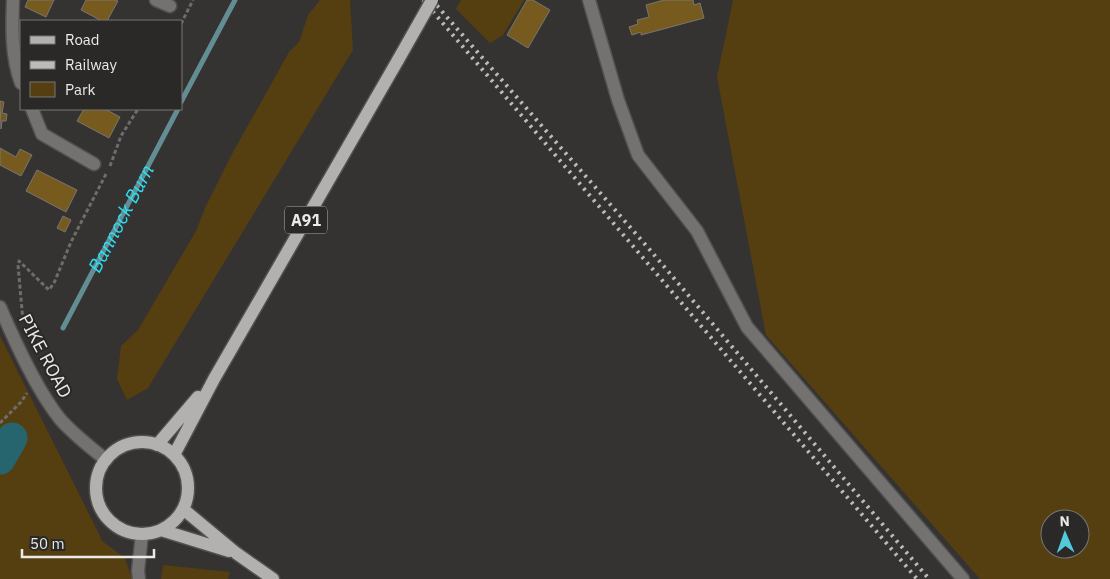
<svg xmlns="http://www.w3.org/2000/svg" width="1110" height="579" viewBox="0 0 1110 579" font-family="'IBM Plex Sans',sans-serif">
<rect width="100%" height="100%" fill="#343331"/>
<!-- green -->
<path fill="#553f11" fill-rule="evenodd" d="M320,0H350L353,50L148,388L127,400L117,379L121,346L138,330L196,231L205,208L232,154L289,52L299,42L308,15Z
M461,0H524L503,35L490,43L456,9Z
M733,0H1110V579H980L766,335L717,77ZM1050,519H1080V549H1050Z
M0,336L102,540L98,538L125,558L132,579H0Z
M163,565L230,572L228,579H161Z"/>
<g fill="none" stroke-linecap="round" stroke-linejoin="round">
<!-- stream -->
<g stroke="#628d93" stroke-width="5">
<path d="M181,102L235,0"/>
<path id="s1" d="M63,328L178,109"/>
</g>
<!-- river -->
<path stroke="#27656e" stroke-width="31" d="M0,459L12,438"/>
</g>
<!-- building -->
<path fill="#775b1e" stroke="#777673" d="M28,0H54L46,17L25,7Z
M86,0H115L118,1L107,21H102L81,10Z
M527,0H533L550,10L528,48L507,35Z
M664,0H693L694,5L700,3L704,18L641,35V32L632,35L629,27L638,24L637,20L649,17L646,5Z
M0,101L4,102L2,113L7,114L6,121H2L1,129Z
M84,109H105L120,117L109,138L77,121Z
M0,148L16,157L20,149L32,155L21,176L0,165Z
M37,170L77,190L66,212L26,191Z
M63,216L71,220L65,232L57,228Z"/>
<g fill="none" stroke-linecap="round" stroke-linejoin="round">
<defs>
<path id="minor" d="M13,0C12,27 11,57 21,83
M156,0L170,6
M589,0L618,100L638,155L697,231L747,327L963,579
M32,109L42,134L94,164
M0,307C15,342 36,389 60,419C73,434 90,447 106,460
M139,579L138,571L142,534"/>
<path id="major" d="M96 488a46 46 0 1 1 92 0a46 46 0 1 1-92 0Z
M157,445L198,397
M174,455L214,379L398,60
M183,509L236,553L273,579
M161,530L229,551"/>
</defs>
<!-- minor casing -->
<use href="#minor" stroke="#51504e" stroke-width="15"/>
<!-- major casing -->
<use href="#major" stroke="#51504e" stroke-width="15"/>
<!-- path -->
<path stroke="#6e6d6b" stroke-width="3" stroke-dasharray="4 2.5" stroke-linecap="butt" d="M181,24L193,0
M110,166L121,136L138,109
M23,321L18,265L19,261L49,290L54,283L71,242L106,174
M0,423L21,402L27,393"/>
<!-- minor -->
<use href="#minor" stroke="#737271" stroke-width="12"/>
<!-- major -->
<use href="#major" stroke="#b2b1af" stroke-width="12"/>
<!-- rail -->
<path stroke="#bbbbb9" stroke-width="4" stroke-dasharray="2.5 5" stroke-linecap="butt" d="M423,0L917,579
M432,0L650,250L929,579"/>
<defs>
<path id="major-bridge" d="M398,60L432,0"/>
</defs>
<!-- major-bridge casing -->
<use href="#major-bridge" stroke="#51504e" stroke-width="15" stroke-linecap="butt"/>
<!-- major-bridge -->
<use href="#major-bridge" stroke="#b2b1af" stroke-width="12"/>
</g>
<g text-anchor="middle" stroke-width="4" stroke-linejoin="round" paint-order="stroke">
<!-- shield labels -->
<rect fill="#2a2927" stroke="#b0b0ae" stroke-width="1" x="285" y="206.5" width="42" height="27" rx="4"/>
<g font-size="16" font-weight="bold" fill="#eaeae8">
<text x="306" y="226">A91</text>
</g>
<!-- street labels -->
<g font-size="18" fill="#eaeae8" stroke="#2a2927">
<text transform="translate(45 356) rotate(62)" y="6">PIKE ROAD</text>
</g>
<!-- water labels -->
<g font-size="19" font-style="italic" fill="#2be0f6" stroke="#2a2927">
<text dy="7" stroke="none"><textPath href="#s1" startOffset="124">Bannock Burn</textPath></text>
</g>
</g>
<!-- legend -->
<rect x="20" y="20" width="162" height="90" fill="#2a2927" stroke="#777674"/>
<rect x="30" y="36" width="25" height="8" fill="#b2b1af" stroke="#777674"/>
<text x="65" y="45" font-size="15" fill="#eaeae8">Road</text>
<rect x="30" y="61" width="25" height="8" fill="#bbbbb9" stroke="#777674"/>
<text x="65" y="70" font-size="15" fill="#eaeae8">Railway</text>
<rect x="30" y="82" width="25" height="15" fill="#553f11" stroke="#777674"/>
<text x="65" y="95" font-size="15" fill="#eaeae8">Park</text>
<!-- north arrow -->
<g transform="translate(1065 534) rotate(358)"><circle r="24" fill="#2a2927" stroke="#777674"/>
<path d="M0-4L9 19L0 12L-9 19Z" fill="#53cadc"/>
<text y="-8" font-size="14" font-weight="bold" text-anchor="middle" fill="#eaeae8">N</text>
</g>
<!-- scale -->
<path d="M22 549v8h132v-8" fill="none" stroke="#eaeae8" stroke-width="2.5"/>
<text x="30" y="549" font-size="15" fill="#eaeae8" stroke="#2a2927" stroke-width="4" paint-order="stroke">50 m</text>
</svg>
